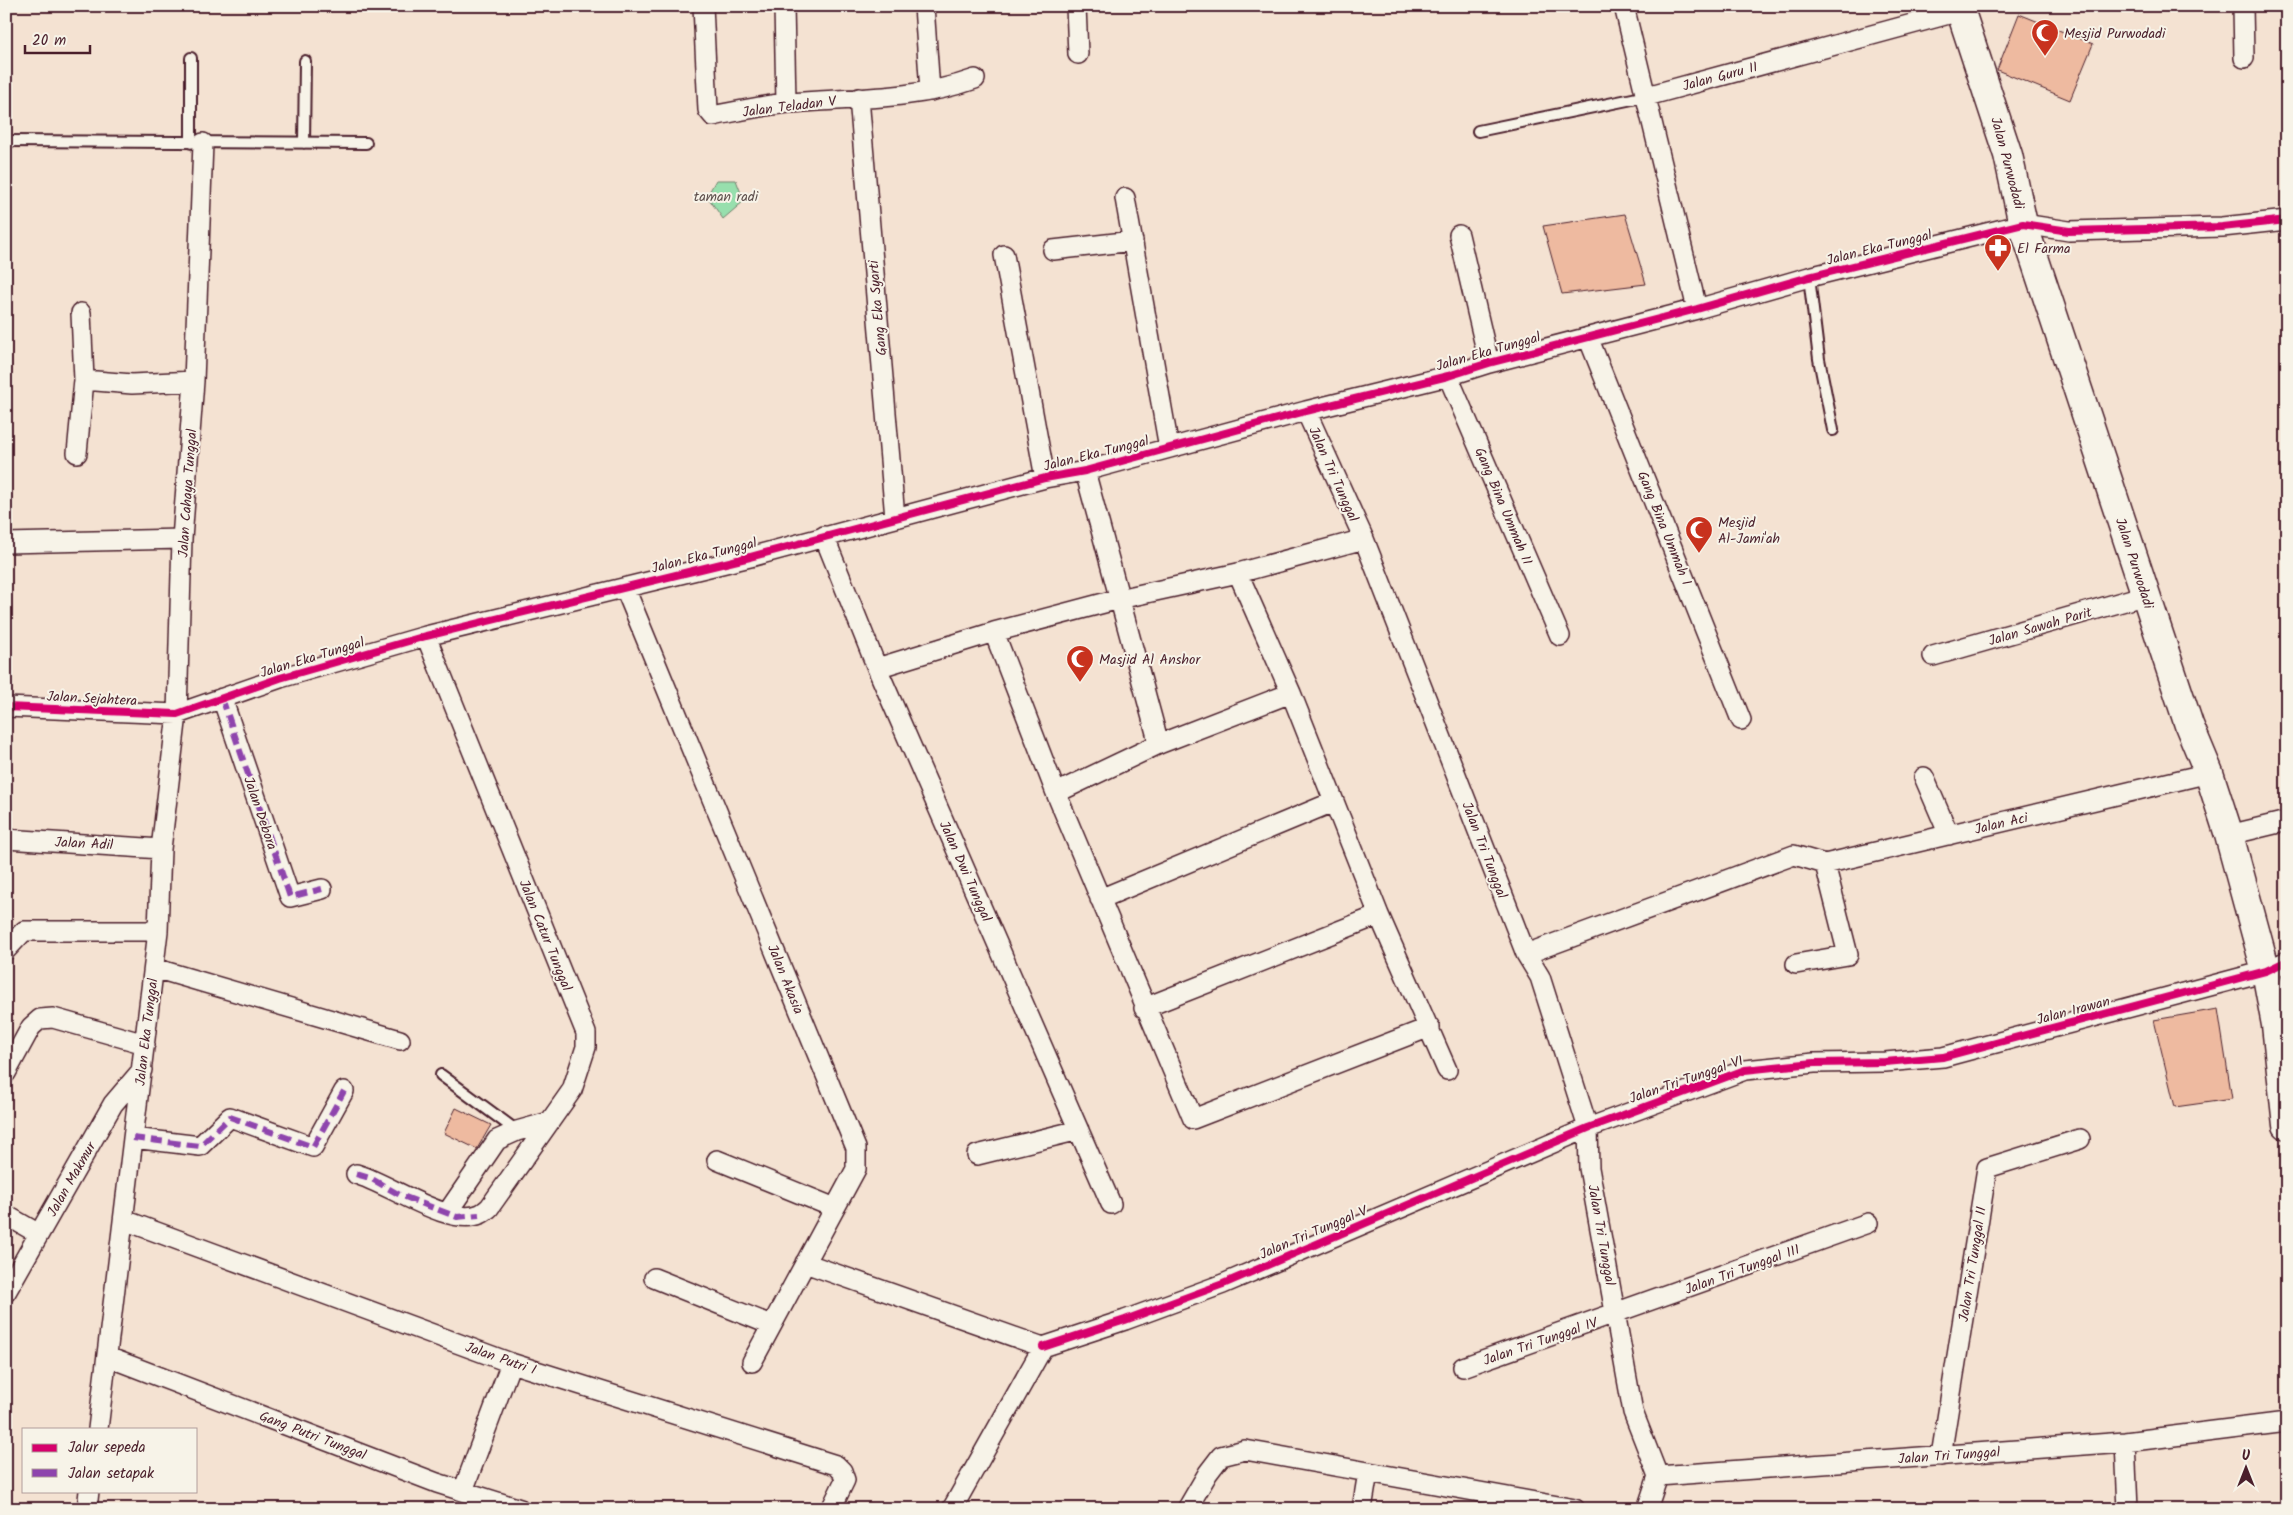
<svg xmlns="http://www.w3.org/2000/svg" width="2293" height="1515" viewBox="0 0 2293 1515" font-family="Kalam,sans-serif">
<rect width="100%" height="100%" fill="#f4e2d2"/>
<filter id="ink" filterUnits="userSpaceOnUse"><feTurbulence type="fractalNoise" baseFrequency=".02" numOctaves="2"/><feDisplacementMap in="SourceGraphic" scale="10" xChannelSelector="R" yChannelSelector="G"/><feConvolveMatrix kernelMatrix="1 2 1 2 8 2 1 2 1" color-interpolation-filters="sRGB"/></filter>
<g filter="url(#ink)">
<!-- green -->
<path fill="#97dfad" stroke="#707f6c" d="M716,180H736L744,201L723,219L707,196Z"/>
<!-- building -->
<path fill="#eebaa0" stroke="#4a1f2b" d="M2019,14L2093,44L2070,100L1997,70Z
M1625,214L1646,284L1562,294L1543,226Z
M2218,1009L2232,1099L2175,1107L2154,1020Z
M456,1108L491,1125L477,1149L444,1133Z"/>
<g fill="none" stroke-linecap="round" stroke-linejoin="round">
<defs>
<path id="lane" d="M191,58V143
M1478,131L1647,96
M6,141L366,143
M304,143L305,61
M1809,277L1819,359L1833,430
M441,1075L517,1131"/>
<path id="street" d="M703,6L708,110L713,116C738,111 764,105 789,103C850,98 917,100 975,79
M784,6L786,103
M924,6L930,91
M1076,6L1078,54
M1624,6L1697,309
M2243,6L2244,58
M1647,96L1960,11
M859,98L895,518
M1125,198L1169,448
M1459,235L1489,363
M1053,250L1133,241
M1004,255L1045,478
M1588,337L1741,720
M1448,376L1560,636
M84,380L132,384L194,381
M1306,411L1364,539L1526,954L1540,977L1588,1128L1589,1168L1633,1412L1658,1476
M77,453L84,380L81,313
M1085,471L1159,744
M824,536L877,668L1111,1204
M6,543L182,539
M1238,573L1291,693L1379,915L1447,1070
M625,588L856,1148V1169L752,1362
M994,632L1056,793L1193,1119L1430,1027
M1933,656L2146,595
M877,668L994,632L1119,599L1238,573L1364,539
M222,698L290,897L322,889
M6,707L177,714L280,678L426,636L750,557L1045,478L1085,471L1306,411L1448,376L1489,363L1697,309L1809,277L2023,224L2069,231L2222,227L2287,220
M1924,777L1949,835
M1056,793L1159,744L1291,693
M2229,835L2287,821
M6,839L161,849
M1100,899L1333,802
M6,950L24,931H158
M1526,954L1794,855L1825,864L2209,773
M1796,964L1848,955L1825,864
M154,968L400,1040
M1144,1008L1379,915
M6,1073L31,1027L40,1019L53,1018L145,1044
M133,1138L200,1146L230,1117L313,1147L344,1091
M977,1155L1079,1130
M717,1160L835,1208
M356,1174C386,1182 450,1228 480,1214C483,1213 486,1210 489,1208L572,1090L586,1047V1033L426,636
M447,1213L497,1140L517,1131L549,1122
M6,1215L39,1234
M124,1220L511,1363L836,1465L842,1471L845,1480L831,1509
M805,1263L1043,1347L952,1509
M654,1278L771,1325
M6,1292L113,1104L142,1070
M1043,1347L1125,1320L1223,1284L1588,1128L1745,1070L1814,1063L1885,1062L1943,1057L2266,971L2287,961
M108,1357L437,1483L520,1509
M1463,1367L1868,1223
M98,1429L158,931L161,849L177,714L182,539L194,381L203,143
M2125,1442L2128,1509
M1941,1456L1987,1168L2080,1139
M1658,1476L2125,1442L2287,1422
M463,1491L511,1363
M87,1509L89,1491
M1187,1509L1208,1473L1221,1456L1245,1450L1575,1509
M1362,1509L1368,1472
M1647,1509L1658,1476"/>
<path id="secondary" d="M1959,6L2008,155L2023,224L2189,725L2209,773L2229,835L2266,971L2276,1025L2287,1125"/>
</defs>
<!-- lane casing -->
<use href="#lane" stroke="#4a1f2b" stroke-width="14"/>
<!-- street casing -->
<use href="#street" stroke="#4a1f2b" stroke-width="22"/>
<!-- secondary casing -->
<use href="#secondary" stroke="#4a1f2b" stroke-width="31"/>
<!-- lane -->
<use href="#lane" stroke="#f7f3e8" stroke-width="10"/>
<!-- street -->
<use href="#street" stroke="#f7f3e8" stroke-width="19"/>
<!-- secondary -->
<use href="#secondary" stroke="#f7f3e8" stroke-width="28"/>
<!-- quiet -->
<path stroke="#8e44ad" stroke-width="6" stroke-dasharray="12 6" stroke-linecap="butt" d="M222,698L290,897L322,889
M133,1138L200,1146L230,1117L313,1147L344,1091
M356,1174L370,1178L400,1195L457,1217L479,1215"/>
<defs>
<path id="cycleway" d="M6,707L177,714L280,678L426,636L750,557L1045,478L1085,471L1306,411L1448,376L1489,363L1697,309L1809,277L2023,224L2069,231L2222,227L2287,220
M1043,1347L1125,1320L1223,1284L1588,1128L1745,1070L1814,1063L1885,1062L1943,1057L2266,971L2287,961"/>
</defs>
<!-- cycleway casing -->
<use href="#cycleway" stroke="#f7f3e8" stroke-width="11"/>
<!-- cycleway -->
<use href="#cycleway" stroke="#d6006c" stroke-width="8"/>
</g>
</g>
<!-- icons -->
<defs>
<symbol id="mosque-pin" viewBox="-11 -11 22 30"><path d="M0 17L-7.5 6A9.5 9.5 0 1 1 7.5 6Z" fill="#c8321e" stroke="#f7f3e8"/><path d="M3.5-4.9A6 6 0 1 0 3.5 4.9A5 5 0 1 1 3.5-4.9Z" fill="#fff"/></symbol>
<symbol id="pharmacy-pin" viewBox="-11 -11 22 30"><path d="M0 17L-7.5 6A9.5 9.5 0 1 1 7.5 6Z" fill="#c8321e" stroke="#f7f3e8"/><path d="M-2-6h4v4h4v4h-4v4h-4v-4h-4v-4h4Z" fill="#fff"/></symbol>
</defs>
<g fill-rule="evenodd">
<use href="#mosque-pin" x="2029" y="17" width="32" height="43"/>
<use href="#pharmacy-pin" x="1982" y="232" width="32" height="43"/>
<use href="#mosque-pin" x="1683" y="514" width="32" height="43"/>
<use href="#mosque-pin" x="1064" y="643" width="32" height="43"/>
</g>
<g text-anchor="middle" stroke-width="4" stroke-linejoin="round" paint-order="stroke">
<!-- poi labels -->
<g font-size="14" fill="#4a1f2b" stroke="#f7f3e8" text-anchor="start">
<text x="2064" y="38">Mesjid Purwodadi</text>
<text x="2017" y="253">El Farma</text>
<text x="1718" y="527">Mesjid<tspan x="1718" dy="16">Al-Jami'ah</tspan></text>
<text x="1099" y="664">Masjid Al Anshor</text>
</g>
<!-- street labels -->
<g font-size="14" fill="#4a1f2b" stroke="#f7f3e8">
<text transform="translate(1720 76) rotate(-15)" y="5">Jalan Guru II</text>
<text transform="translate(789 106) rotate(-7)" y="5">Jalan Teladan V</text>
<text transform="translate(2008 163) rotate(75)" y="5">Jalan Purwodadi</text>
<text transform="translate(1879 247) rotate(-14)" y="5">Jalan Eka Tunggal</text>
<text transform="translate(877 308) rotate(-95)" y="5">Gang Eka Syarti</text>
<text transform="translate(1488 351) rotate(-16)" y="5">Jalan Eka Tunggal</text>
<text transform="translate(1096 453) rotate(-14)" y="5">Jalan Eka Tunggal</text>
<text transform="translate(1334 474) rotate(66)" y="5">Jalan Tri Tunggal</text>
<text transform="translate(187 493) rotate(-86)" y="5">Jalan Cahaya Tunggal</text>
<text transform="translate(1504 506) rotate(67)" y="5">Gang Bina Ummah II</text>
<text transform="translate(1665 528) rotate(68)" y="5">Gang Bina Ummah I</text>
<text transform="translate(704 555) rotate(-14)" y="5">Jalan Eka Tunggal</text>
<text transform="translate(2135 563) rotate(72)" y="5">Jalan Purwodadi</text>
<text transform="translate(2040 626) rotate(-16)" y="5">Jalan Sawah Parit</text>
<text transform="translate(312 657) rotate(-17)" y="5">Jalan Eka Tunggal</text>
<text transform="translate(92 698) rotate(3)" y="5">Jalan Sejahtera</text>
<text transform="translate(261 813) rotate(71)" y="5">Jalan Debora</text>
<text transform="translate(2001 823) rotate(-13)" y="5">Jalan Aci</text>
<text transform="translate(84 843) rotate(3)" y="5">Jalan Adil</text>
<text transform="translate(1485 850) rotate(69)" y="5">Jalan Tri Tunggal</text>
<text transform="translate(966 871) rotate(66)" y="5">Jalan Dwi Tunggal</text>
<text transform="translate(546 935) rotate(68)" y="5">Jalan Catur Tunggal</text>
<text transform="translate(786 979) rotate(68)" y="5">Jalan Akasia</text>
<text transform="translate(2073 1010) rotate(-15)" y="5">Jalan Irawan</text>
<text transform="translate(146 1032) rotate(-83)" y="5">Jalan Eka Tunggal</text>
<text transform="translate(1686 1079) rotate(-19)" y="5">Jalan Tri Tunggal VI</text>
<text transform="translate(71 1179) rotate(-60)" y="5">Jalan Makmur</text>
<text transform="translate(1313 1232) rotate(-23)" y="5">Jalan Tri Tunggal V</text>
<text transform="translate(1602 1235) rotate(80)" y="5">Jalan Tri Tunggal</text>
<text transform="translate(1972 1264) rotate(-81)" y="5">Jalan Tri Tunggal II</text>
<text transform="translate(1742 1269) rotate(-20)" y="5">Jalan Tri Tunggal III</text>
<text transform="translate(1540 1341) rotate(-19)" y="5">Jalan Tri Tunggal IV</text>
<text transform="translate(501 1358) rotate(19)" y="5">Jalan Putri I</text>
<text transform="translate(313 1435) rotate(21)" y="5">Gang Putri Tunggal</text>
<text transform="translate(1949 1455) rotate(-4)" y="5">Jalan Tri Tunggal</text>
</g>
<!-- park labels -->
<g font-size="14" fill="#5d4f4c" stroke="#f7f3e8">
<text x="726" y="201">taman radi</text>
</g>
</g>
<!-- margin -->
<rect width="2293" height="1515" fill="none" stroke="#f7f3e8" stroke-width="25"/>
<rect x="12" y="12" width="2268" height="1490" fill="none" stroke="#4a1f2b" stroke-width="2" filter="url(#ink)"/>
<!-- legend -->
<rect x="22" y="1428" width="175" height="65" fill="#f7f3e8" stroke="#b29e9c"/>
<rect x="32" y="1444" width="25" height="8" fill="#d6006c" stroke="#b29e9c"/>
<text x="68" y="1452" font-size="15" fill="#4a1f2b">Jalur sepeda</text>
<rect x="32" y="1469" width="25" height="8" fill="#8e44ad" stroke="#b29e9c"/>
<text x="68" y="1478" font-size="15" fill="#4a1f2b">Jalan setapak</text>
<!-- north arrow -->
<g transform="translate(2246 1468)" stroke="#f7f3e8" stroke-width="4" paint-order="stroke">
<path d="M0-4L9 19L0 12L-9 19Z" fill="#4a1f2b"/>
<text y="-8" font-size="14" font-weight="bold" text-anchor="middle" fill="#4a1f2b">U</text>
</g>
<!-- scale -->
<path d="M25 45v8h65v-8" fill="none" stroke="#4a1f2b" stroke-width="2.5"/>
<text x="32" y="45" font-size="15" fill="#4a1f2b" stroke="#f7f3e8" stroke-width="4" paint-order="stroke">20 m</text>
</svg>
